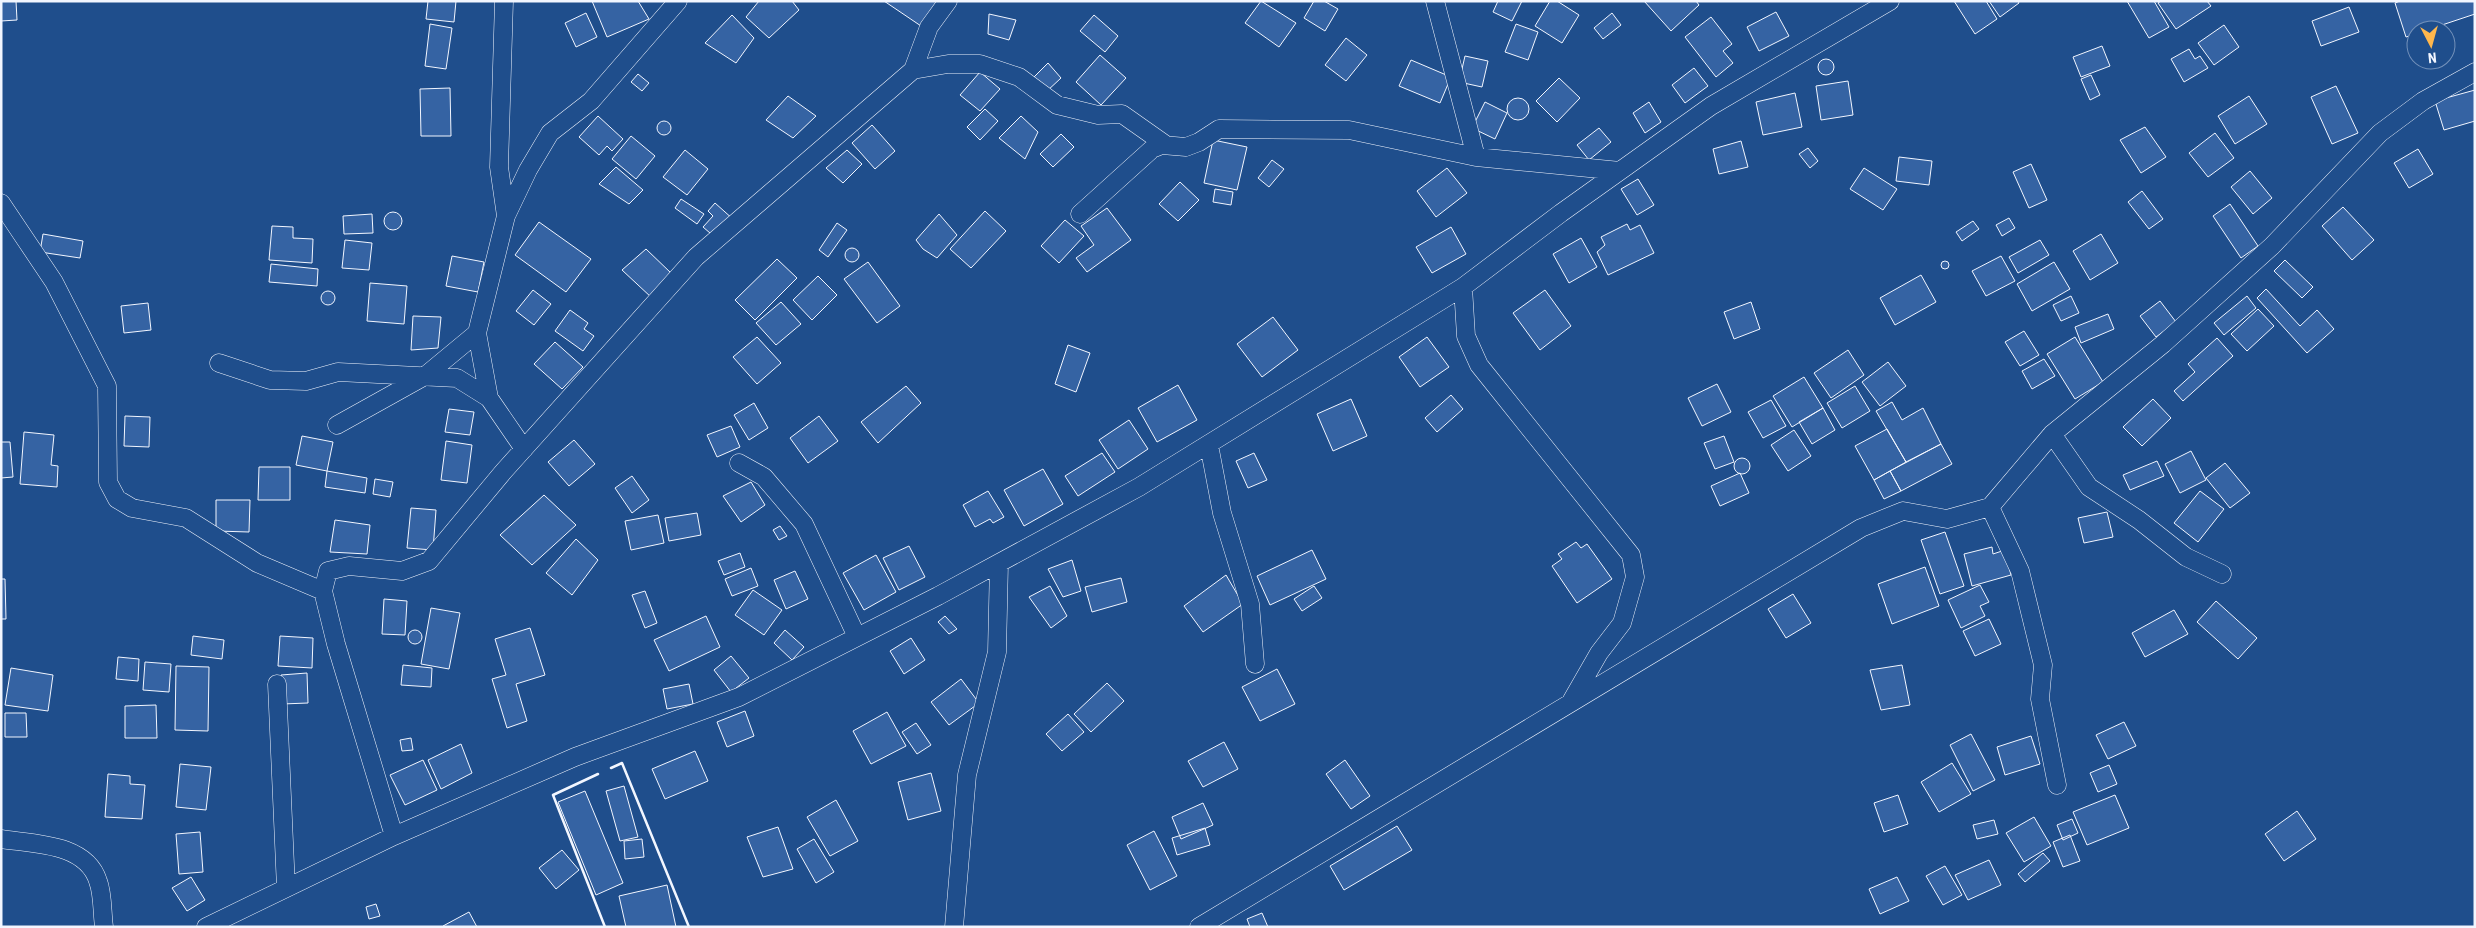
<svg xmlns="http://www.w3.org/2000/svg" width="2476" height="928" viewBox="0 0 2476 928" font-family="'Roboto Condensed',sans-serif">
<rect width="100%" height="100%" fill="#1f4e8c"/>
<!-- building -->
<path fill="#3563a3" stroke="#f2f6ff" d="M1,1H16L17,20L1,21Z
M428,1H456L454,22L426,19Z
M592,1H638L649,19L607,37Z
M759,1H792L799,10L769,38L746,17Z
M884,1H937L939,3L921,26Z
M1261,1L1296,23L1279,47L1245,23Z
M1314,1H1324L1338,9L1325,31L1304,18Z
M1498,1H1522L1512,21L1493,12Z
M1550,1H1557L1579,15L1562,43L1535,26Z
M1644,1H1696L1699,5L1671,31Z
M1954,1H1986L1997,19L1975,34Z
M1989,1H2018L2019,3L2000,17Z
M2127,1H2154L2169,27L2149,38Z
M2161,1H2207L2211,6L2176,29L2158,3Z
M2400,1H2475V14L2427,30H2416V34L2406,37L2395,3Z
M2349,7L2359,32L2321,46L2312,21Z
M1776,12L1789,36L1759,51L1747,27Z
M586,13L597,37L576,47L565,23Z
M1612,13L1621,25L1603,39L1594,28Z
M989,14L1016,20L1009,40L988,34Z
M732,15L754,38L736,63L705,43Z
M1094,15L1118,36L1105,52L1080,31Z
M1711,17L1732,44L1723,51L1733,63L1716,77L1685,37Z
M430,24L452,28L446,69L425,66Z
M1516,24L1538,32L1528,60L1505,52Z
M2224,25L2239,47L2214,65L2198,43Z
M1346,38L1367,55L1346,81L1325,65Z
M2102,46L2110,66L2081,77L2073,57Z
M2189,49L2195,59L2200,56L2208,68L2184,82L2171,59Z
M1100,55L1126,78L1101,105L1076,82Z
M1465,56L1488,61L1482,87L1459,82Z
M1818 67a8 8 0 1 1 16 0a8 8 0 1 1-16 0Z
M1411,60L1451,77L1440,103L1399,86Z
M1048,63L1061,78L1046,92L1033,78Z
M1694,68L1708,86L1685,103L1672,85Z
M980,72L1000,89L980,111L960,95Z
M638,74L649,83L642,91L631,82Z
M2091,75L2100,95L2090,100L2081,79Z
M1559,78L1580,98L1557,122L1536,101Z
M1848,81L1853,115L1821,120L1816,86Z
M2336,86L2358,133L2332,144L2311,97Z
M450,88L451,136H421L420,89Z
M2475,90V121L2444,130L2435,101Z
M1795,93L1802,127L1763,135L1756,102Z
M788,96L816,116L793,138L766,120Z
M2249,96L2267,124L2235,144L2218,116Z
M1507 109a11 11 0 1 1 22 0a11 11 0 1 1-22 0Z
M1485,102L1507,113L1495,139L1472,128Z
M1649,102L1661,122L1645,133L1633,113Z
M985,109L998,121L980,140L967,127Z
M598,116L623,139L612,151L607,146L599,155L579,137Z
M1021,116L1038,132L1025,159L999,138Z
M657 128a7 7 0 1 1 14 0a7 7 0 1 1-14 0Z
M872,125L895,151L875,169L852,143Z
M2145,127L2166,157L2141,173L2120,140Z
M1599,128L1611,142L1589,160L1577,145Z
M2215,133L2234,158L2208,177L2189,153Z
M1061,134L1074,147L1053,167L1040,154Z
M631,136L655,156L636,179L612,159Z
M1213,140L1247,147L1237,190L1204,183Z
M1741,141L1748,167L1719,174L1713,149Z
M1808,148L1818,161L1810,168L1799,154Z
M2418,149L2433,174L2409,188L2394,163Z
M685,150L708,169L687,195L663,177Z
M847,150L862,164L843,183L826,168Z
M1899,157L1932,161L1929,185L1896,181Z
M1272,160L1284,169L1269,187L1258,178Z
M2031,164L2047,200L2029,208L2013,172Z
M616,167L643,190L629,204L599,184Z
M1447,168L1467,193L1436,217L1417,191Z
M1864,168L1897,189L1883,210L1850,189Z
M2250,171L2272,198L2253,214L2231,187Z
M1638,179L1654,205L1637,215L1621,189Z
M1180,182L1199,200L1178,221L1159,204Z
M1215,189L1233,192L1231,205L1213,202Z
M2142,191L2163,219L2149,229L2128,202Z
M681,199L704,214L697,224L675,208Z
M715,203L734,220L717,239L703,227L713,216L708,211Z
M2230,204L2258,246L2241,258L2213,216Z
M2343,207L2374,240L2352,260L2322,226Z
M1107,208L1131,240L1087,272L1076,258L1094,245L1081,226Z
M985,211L1006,231L971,268L950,249Z
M384 221a9 9 0 1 1 18 0a9 9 0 1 1-18 0Z
M372,214L373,233L344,234L343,216Z
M939,214L957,235L937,258L923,249L916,240Z
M2009,218L2015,228L2002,236L1996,225Z
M1065,220L1084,236L1059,263L1041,246Z
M1973,221L1979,229L1962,241L1956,232Z
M539,222L591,259L566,292L515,255Z
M837,223L847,230L828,257L819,250Z
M1627,224L1630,230L1640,225L1654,253L1608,275L1597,252L1605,245L1601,237Z
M272,226L293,227V238L313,239L312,263L269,260Z
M1451,227L1466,254L1432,273L1416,247Z
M43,234L83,241L80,258L40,252Z
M2101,234L2118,263L2090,280L2073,251Z
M1581,238L1597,267L1569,283L1553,254Z
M345,240L372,243L369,270L342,268Z
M2040,240L2049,255L2018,273L2009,257Z
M845 255a7 7 0 1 1 14 0a7 7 0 1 1-14 0Z
M646,249L671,273L652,298L622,270Z
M452,256L484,262L478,292L446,286Z
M2001,256L2015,281L1986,296L1972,271Z
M777,259L797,278L755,320L735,300Z
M2285,260L2313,287L2302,298L2274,271Z
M1941 265a4 4 0 1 1 8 0a4 4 0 1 1-8 0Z
M868,262L900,306L877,323L844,279Z
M2054,262L2070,289L2032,311L2017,284Z
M271,264L318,269L317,286L269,282Z
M1921,275L1936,302L1895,325L1880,298Z
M818,276L837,295L812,320L793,300Z
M370,283L407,286L404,324L367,321Z
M2266,289L2300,326L2317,310L2334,329L2307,353L2257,298Z
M533,290L551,304L534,325L516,311Z
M1545,290L1571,326L1540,350L1513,313Z
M321 298a7 7 0 1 1 14 0a7 7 0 1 1-14 0Z
M2071,296L2079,313L2061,321L2053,305Z
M2247,296L2256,308L2224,335L2214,323Z
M2160,301L2176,322L2156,337L2140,316Z
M781,302L801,324L776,345L756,323Z
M1751,302L1760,329L1734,339L1724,312Z
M148,303L151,330L124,333L121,306Z
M2258,309L2274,326L2247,351L2231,334Z
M570,310L588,323L584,329L594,336L583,351L555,331Z
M2108,314L2114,329L2081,343L2075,327Z
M413,316L441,317L438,348L411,350Z
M1273,317L1298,350L1262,377L1237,344Z
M2024,331L2039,355L2020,366L2005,342Z
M757,337L781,363L757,384L733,357Z
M1427,337L1449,367L1420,387L1399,357Z
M2075,337L2103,382L2075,399L2047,354Z
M2217,338L2233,356L2183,401L2174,391L2195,372L2188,364Z
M555,342L583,367L562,389L534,364Z
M1068,345L1090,353L1076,392L1055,384Z
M1848,350L1864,375L1831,398L1814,373Z
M2044,359L2055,376L2032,389L2022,371Z
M1888,362L1906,386L1880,406L1862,382Z
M1804,377L1823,408L1792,427L1773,396Z
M1717,384L1731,412L1702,426L1688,398Z
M1178,385L1197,420L1157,442L1138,408Z
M906,386L921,403L878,443L861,422Z
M1855,386L1870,411L1842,428L1827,403Z
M1451,395L1463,409L1437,432L1425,418Z
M1351,399L1367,436L1333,451L1317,414Z
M2153,399L2171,418L2142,446L2123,427Z
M1771,400L1786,426L1763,438L1748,412Z
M1892,402L1902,420L1923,408L1941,444L1906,462L1876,411Z
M754,403L768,428L749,440L734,415Z
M1823,408L1835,430L1812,444L1799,422Z
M449,409L474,412L470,435L445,432Z
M125,416L150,417L149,447L124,446Z
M819,416L838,441L808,463L790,438Z
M1129,420L1148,449L1118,469L1099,440Z
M731,426L740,447L717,457L707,435Z
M1887,429L1906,462L1874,480L1855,446Z
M1794,430L1811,456L1788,471L1771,445Z
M24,432L54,435L51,465L58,466L57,487L20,484Z
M302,436L333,442L327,471L296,465Z
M1724,436L1734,462L1715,469L1704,443Z
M574,440L595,464L569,486L548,462Z
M446,441L472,445L467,483L441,480Z
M1,442H10L13,477L1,478Z
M1941,444L1952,464L1901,491L1890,471Z
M2191,451L2206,480L2180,493L2165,464Z
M1102,453L1115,472L1078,496L1065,476Z
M1254,453L1267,480L1248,488L1236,461Z
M1734 466a8 8 0 1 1 16 0a8 8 0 1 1-16 0Z
M2157,461L2164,476L2130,490L2123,475Z
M2225,463L2250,493L2230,508L2206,478Z
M259,467H290V500H258Z
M1043,469L1063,504L1024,526L1004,490Z
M327,471L367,478L365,493L325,487Z
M1890,471L1901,491L1884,499L1874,480Z
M1740,473L1749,493L1720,506L1711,486Z
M632,476L649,500L632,513L615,488Z
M375,479L393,482L390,497L373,494Z
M751,482L765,505L741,522L723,496Z
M988,491L1004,517L993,523L990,519L975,527L963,505Z
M2200,491L2224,509L2198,542L2174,523Z
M544,495L576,525L532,565L500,535Z
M216,500H250L249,532L216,531Z
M411,508L436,510L433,550L407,548Z
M2107,512L2113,537L2084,543L2078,518Z
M697,513L701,535L669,541L665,518Z
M658,515L664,543L631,550L625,521Z
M335,520L370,525L367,554L330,552Z
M780,526L787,536L779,540L773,530Z
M1945,532L1964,586L1940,594L1921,540Z
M576,539L598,560L572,595L546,573Z
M1576,542L1581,548L1587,544L1612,579L1577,603L1552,566L1562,559L1558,554Z
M909,546L925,577L899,590L883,558Z
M1992,547L1993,554L2005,550L2011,575L1972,586L1964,554Z
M1312,550L1326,579L1270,605L1257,576Z
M740,553L745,567L724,575L718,561Z
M876,555L896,592L864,610L843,573Z
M1072,560L1081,591L1063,597L1048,569Z
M1925,567L1939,606L1892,624L1878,584Z
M751,568L758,586L732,596L725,579Z
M795,571L808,599L786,609L774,580Z
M1226,575L1243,604L1203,632L1184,606Z
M1121,578L1127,602L1092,612L1085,587Z
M1,579H5L6,619H1Z
M1980,585L1989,602L1980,606L1985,616L1961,628L1948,600Z
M1050,586L1067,616L1051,628L1029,597Z
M1314,586L1322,598L1302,611L1294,599Z
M753,590L782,610L764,635L735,615Z
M645,591L657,623L645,628L632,595Z
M1793,594L1811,623L1786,638L1768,609Z
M384,599L407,601L405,635L382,634Z
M2216,601L2257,638L2238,659L2197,622Z
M431,608L460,613L449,669L421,664Z
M2174,610L2188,634L2145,657L2132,633Z
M706,616L720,647L669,671L654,640Z
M945,616L957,629L949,634L938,622Z
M1989,619L2001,644L1975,656L1963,631Z
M530,628L545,675L516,684L527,721L507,728L492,679L506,675L495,639Z
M408 637a7 7 0 1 1 14 0a7 7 0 1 1-14 0Z
M785,630L804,647L792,660L774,643Z
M193,636L224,640L222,659L191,655Z
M280,636L313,638L312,668L278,666Z
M911,638L925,660L904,674L890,651Z
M731,656L749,678L731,692L714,670Z
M118,657L139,659L138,681L116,679Z
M145,662L171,664L169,692L143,690Z
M403,665L432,668L431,687L401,685Z
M1902,665L1910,705L1881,710L1870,670Z
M176,666L209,667L208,731L175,730Z
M11,668L53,675L48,711L5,705Z
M1277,669L1295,704L1260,721L1242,687Z
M307,673L308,703L282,704L281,675Z
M961,679L979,703L949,725L931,702Z
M1107,683L1124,701L1091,732L1074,714Z
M689,684L693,704L667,709L663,689Z
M156,705L157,738H125V706Z
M745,711L754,736L727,747L717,722Z
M887,712L906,746L871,764L853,731Z
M5,713H26L27,737H5Z
M1068,714L1084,732L1062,751L1046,734Z
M2124,722L2136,746L2108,759L2096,735Z
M916,723L931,745L917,754L902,732Z
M1971,734L1995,780L1973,791L1950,745Z
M2031,736L2040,764L2005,775L1997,747Z
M411,738L413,750L402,751L400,740Z
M1224,742L1238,769L1203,787L1188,761Z
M461,744L472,773L441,789L428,760Z
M695,751L708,781L665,799L652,769Z
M423,760L437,790L405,805L390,775Z
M1345,760L1370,796L1351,809L1326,774Z
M1952,763L1971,794L1939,812L1921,782Z
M180,764L211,767L206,810L176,807Z
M2109,765L2117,784L2098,792L2090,773Z
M931,773L941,811L908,820L898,782Z
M108,774L130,776V784L145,785L142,819L105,817Z
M624,786L638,837L620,841L606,791Z
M585,791L623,883L596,895L558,802Z
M1898,795L1908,824L1884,832L1874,803Z
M2115,795L2129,828L2087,845L2073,812Z
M836,800L858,841L830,856L807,817Z
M1203,803L1213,825L1181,839L1172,817Z
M2297,811L2316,839L2284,861L2265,834Z
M2034,817L2051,846L2024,862L2006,833Z
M2072,819L2078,833L2063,840L2057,825Z
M1994,820L1998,834L1977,839L1973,825Z
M1397,826L1412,850L1344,890L1330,866Z
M778,827L793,869L763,877L747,837Z
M1205,828L1210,845L1177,855L1172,838Z
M1154,831L1177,876L1150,890L1127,845Z
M200,832L203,872L179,874L176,834Z
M2070,835L2080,861L2063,867L2053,842Z
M642,839L644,857L625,859L624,841Z
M814,839L834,872L816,883L797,849Z
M562,850L579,870L556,889L539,868Z
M2043,853L2050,861L2025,882L2018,874Z
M1989,860L2001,885L1968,900L1955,875Z
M1945,866L1962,895L1943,905L1926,876Z
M191,877L205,900L187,911L172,888Z
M1897,877L1909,901L1880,914L1869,889Z
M667,885L676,927H626L619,896Z
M376,904L380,916L369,919L366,907Z
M469,912L477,927H444L443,926Z
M1262,913L1268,927H1250L1247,919Z"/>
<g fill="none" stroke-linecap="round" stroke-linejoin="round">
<defs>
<path id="minor" d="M504,1L499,167L506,216
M1435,1L1476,157
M913,70L948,64H980L1019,77L1057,105L1098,115L1122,114L1166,145
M1,203L54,282L107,386L108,482L117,499L132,508L186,518L257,563L323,591
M1080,214L1152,149L1162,145L1186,147L1199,142L1219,129L1349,130L1476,157L1620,171
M1463,287L1466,336L1479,365L1631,555L1635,577L1622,623L1599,653L1572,700
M219,363L270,380L306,381L338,372L457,378L489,398
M337,425L425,376L477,333
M2052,434L2089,487L2139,520L2186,557L2222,574
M1209,445L1222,513L1250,604L1255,664
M524,449L489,398L477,333L506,216L528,170L550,133L591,101L678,1
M739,463L764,477L804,524L857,637
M1990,507L2020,571L2043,665L2040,699L2057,785
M277,684L286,888
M394,836L336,644L323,591L328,571L349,566L402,571L429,561L503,472L696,257L913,70L929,27L948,1
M1,839C34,844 86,843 98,881C103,894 102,912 104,927
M206,927L394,836L575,757L739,697L938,596L1139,487L1463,287L1561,213L1711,106L1890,1
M954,927L967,775L997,652L999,563
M1199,927L1861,528L1903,511L1947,519L1990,507L2052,434L2163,344L2272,246L2380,133L2423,101L2475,72"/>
</defs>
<!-- minor casing -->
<use href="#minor" stroke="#f2f6ff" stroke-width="19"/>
<!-- minor -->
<use href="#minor" stroke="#1f4e8c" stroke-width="18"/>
<!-- wall -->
<path stroke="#f2f6ff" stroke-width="2.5" d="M611,768L622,763L689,927
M598,774L553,795L605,927"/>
</g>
<!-- border -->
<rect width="2476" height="928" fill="none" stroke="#f2f6ff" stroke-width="5"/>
<!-- north arrow -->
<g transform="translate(2431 45) rotate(174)"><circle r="24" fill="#1f4e8c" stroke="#7391ba"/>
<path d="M0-4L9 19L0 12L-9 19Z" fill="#ffb74d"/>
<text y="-8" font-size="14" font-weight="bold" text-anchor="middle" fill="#f2f6ff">N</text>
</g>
</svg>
